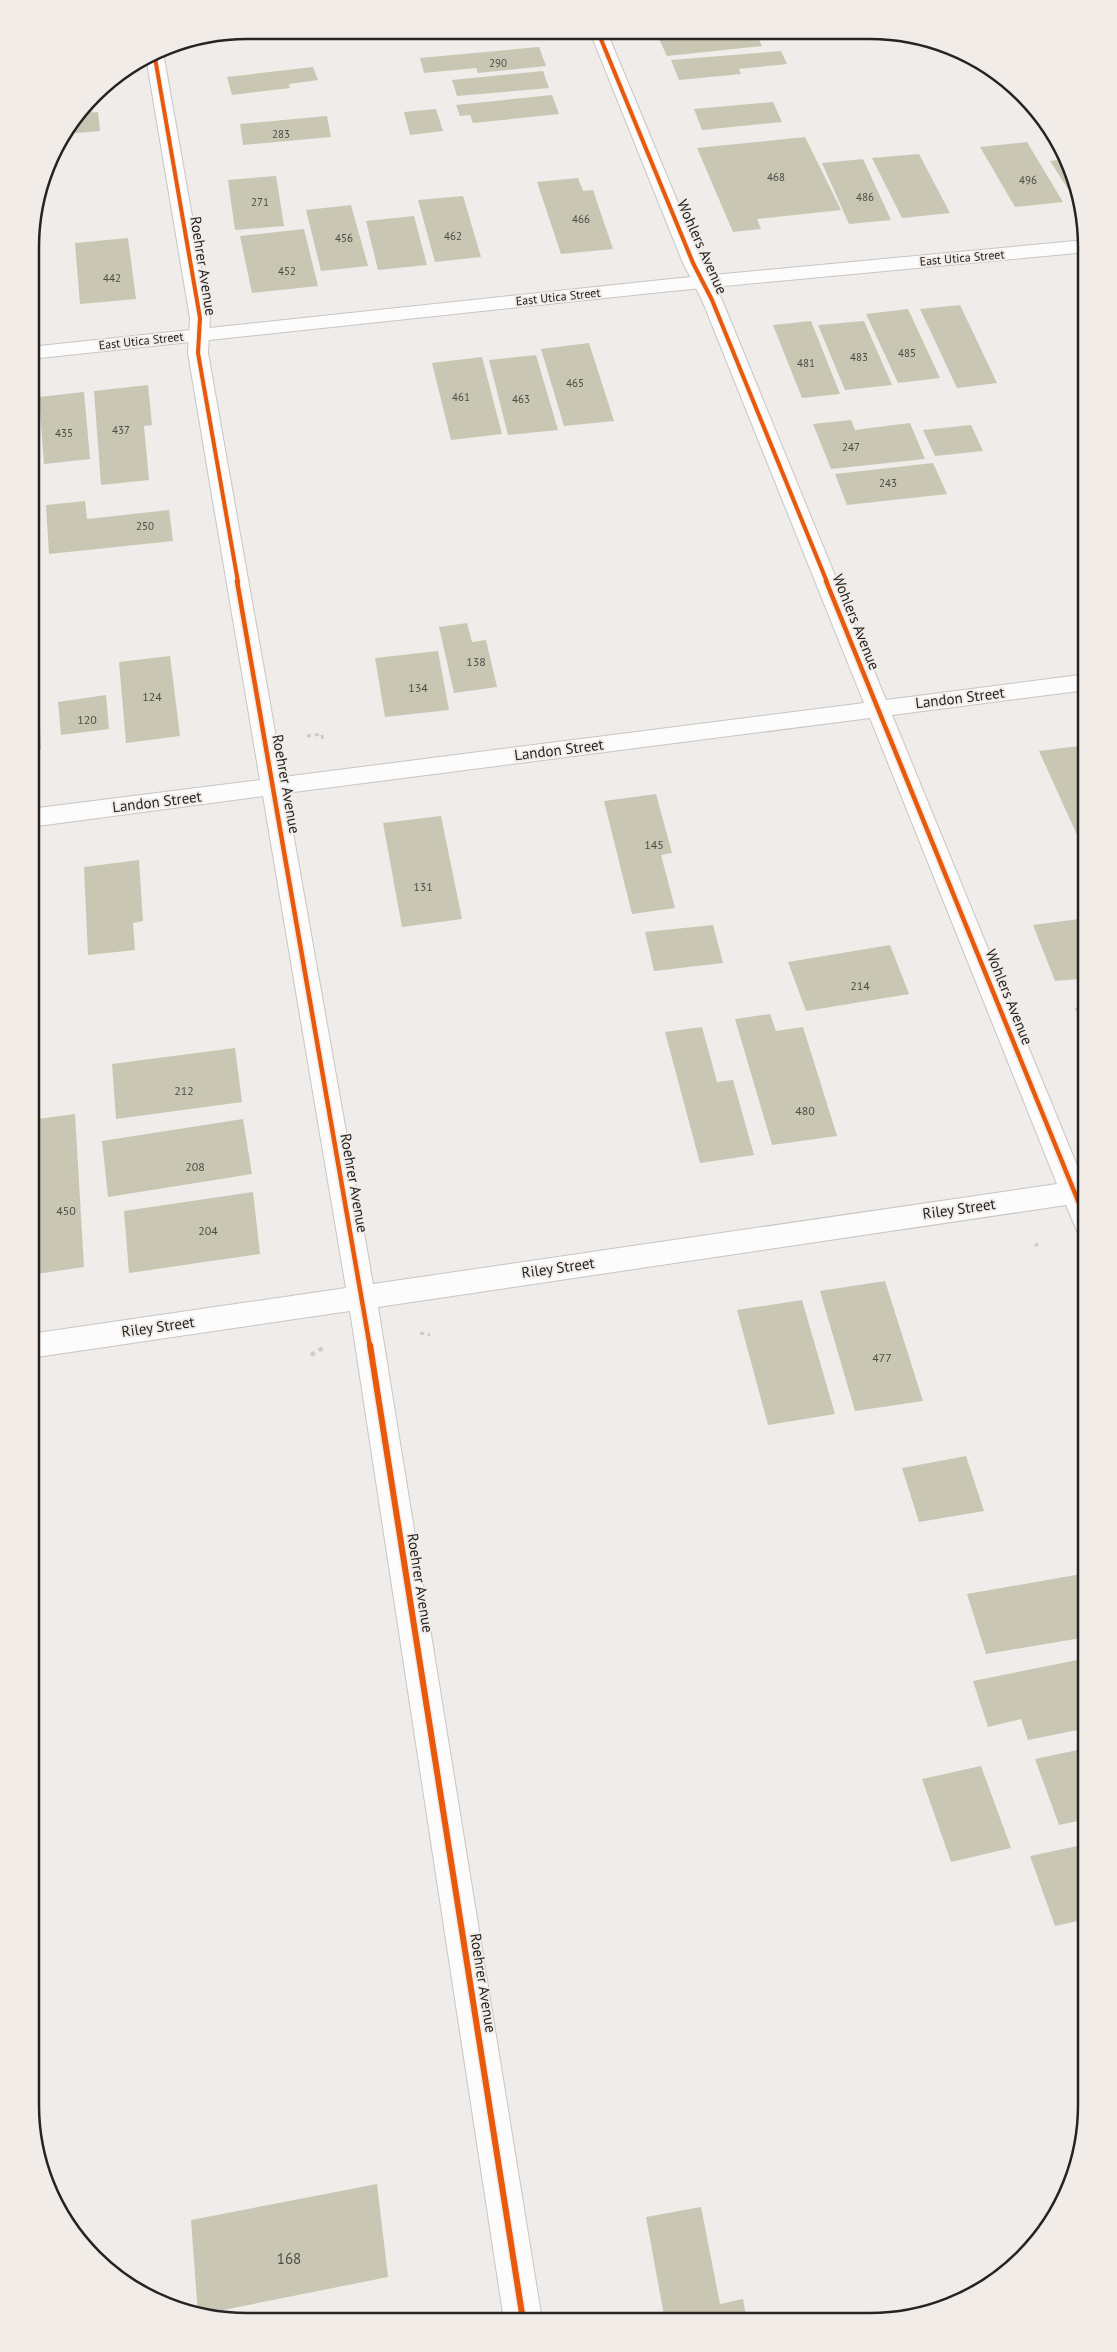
<svg xmlns="http://www.w3.org/2000/svg" width="1117" height="2352" viewBox="0 0 1117 2352" font-family="'PT Sans',sans-serif">
<rect width="100%" height="100%" fill="#efecea"/>
<!-- building -->
<path fill="#cac6b4" d="M713,33H756L762,46L667,56L659,39Z
M539,47L546,66L478,73L476,68L424,73L420,58Z
M781,51L787,64L739,69L741,74L679,80L671,60Z
M313,67L318,80L289,84L290,88L232,95L227,77Z
M543,71L549,88L457,96L452,80Z
M552,95L559,114L473,123L470,115L460,116L456,105Z
M773,102L782,122L702,130L694,109Z
M436,109L443,131L410,135L404,112Z
M98,112L100,131L65,134L81,113Z
M327,116L331,137L243,145L240,124Z
M805,137L841,210L757,219L761,229L733,232L697,148Z
M1027,142L1063,202L1015,207L980,147Z
M919,154L950,213L902,218L872,158Z
M863,159L891,220L849,224L822,163Z
M1065,159L1080,190L1082,205L1079,206L1050,161Z
M276,176L284,226L235,230L228,180Z
M578,178L583,191L593,190L613,249L561,254L537,182Z
M463,196L481,257L435,262L418,200Z
M351,205L368,266L321,271L306,210Z
M414,216L427,265L378,270L366,221Z
M304,229L318,286L252,293L240,236Z
M128,238L136,299L80,304L75,243Z
M960,305L997,383L957,388L920,309Z
M908,309L940,378L898,383L866,314Z
M811,321L840,394L802,398L773,325Z
M864,321L892,385L845,390L818,325Z
M589,343L614,421L564,426L541,349Z
M536,355L558,430L508,435L489,360Z
M482,357L502,434L451,440L432,363Z
M148,385L152,425L144,426L149,480L101,485L94,391Z
M84,392L90,459L44,464L39,397Z
M851,420L855,430L910,423L925,459L831,469L813,424Z
M971,425L983,451L935,456L923,430Z
M933,463L947,494L847,505L835,474Z
M85,501L87,519L169,510L173,541L49,554L46,505Z
M467,623L472,642L486,640L497,687L454,693L439,627Z
M438,651L449,710L385,717L375,658Z
M170,656L180,736L126,743L119,662Z
M38,689L41,749L30,750V690Z
M106,695L109,729L61,735L58,702Z
M1087,745V846H1082L1039,751Z
M656,794L672,853L661,855L675,908L632,914L604,801Z
M441,816L462,919L402,927L383,823Z
M139,860L143,921L133,923L135,950L88,955L84,867Z
M1087,918V993L1085,994L1079,979L1055,981L1033,925Z
M713,925L723,963L654,971L645,932Z
M890,945L909,994L806,1011L788,962Z
M1087,1007V1037L1075,1008Z
M770,1014L776,1031L803,1027L837,1136L772,1145L735,1019Z
M702,1027L717,1082L733,1080L754,1155L700,1163L665,1032Z
M235,1048L242,1102L116,1119L112,1064Z
M75,1114L84,1267L30,1275V1120Z
M243,1119L252,1174L108,1197L102,1141Z
M253,1192L260,1254L129,1273L124,1211Z
M885,1281L923,1401L855,1411L820,1291Z
M802,1300L835,1414L768,1425L737,1310Z
M966,1456L984,1511L919,1522L902,1468Z
M1087,1573V1637L986,1654L967,1594Z
M1087,1658V1728L1028,1740L1021,1719L988,1727L973,1681Z
M1087,1748V1819L1059,1825L1035,1759Z
M981,1766L1011,1848L951,1862L922,1779Z
M1087,1844V1919L1055,1926L1030,1856Z
M377,2184L388,2277L198,2315L191,2220Z
M701,2207L720,2304L743,2299L747,2321H665L646,2217Z"/>
<g fill="none" stroke-linecap="round" stroke-linejoin="round">
<defs>
<path id="street" d="M590,32H607L703,263L722,300L886,700L1087,674V690L892,715L1083,1180H1087V1234L1077,1231L1066,1205L378,1307L542,2320H504L350,1311L30,1358V1334L346,1288L263,796L30,827V809L260,780L188,353L190,318L146,57L160,49L163,52L210,318L208,353L283,777L864,703L702,300L683,263ZM870,718L1057,1184L373,1284L286,793Z"/>
<path id="secondary" d="M1086,240L1087,252L671,291L30,359V347L671,279Z"/>
</defs>
<!-- street casing -->
<use href="#street" stroke="#c7c6c4" stroke-width="2"/>
<!-- secondary casing -->
<use href="#secondary" stroke="#c7c6c4" stroke-width="2"/>
<!-- path-far1 -->
<path stroke="#cbcbc9" stroke-width="3" stroke-dasharray="4 4" stroke-linecap="butt" d="M307,736L322,734L323,742
M1035,1246L1041,1241
M420,1333L430,1335"/>
<!-- path -->
<path stroke="#cbcbc9" stroke-width="4" stroke-dasharray="4.5 4.5" stroke-linecap="butt" d="M311,1355L323,1348"/>
<!-- street -->
<use href="#street" fill="#fdfcfc" fill-rule="evenodd"/>
<!-- secondary -->
<use href="#secondary" fill="#fdfcfc" fill-rule="evenodd"/>
<defs>
<path id="cycleway-far2" d="M598,32L693,263L712,300L827,582
M154,52L200,318L198,353L238,582"/>
<path id="cycleway-far1" d="M237,581L370,1347
M826,581L1087,1223"/>
<path id="cycleway" d="M370,1345L523,2320"/>
</defs>
<!-- cycleway-far2 casing -->
<use href="#cycleway-far2" stroke="#f1ece8" stroke-width="6"/>
<!-- cycleway-far1 casing -->
<use href="#cycleway-far1" stroke="#f1ece8" stroke-width="8"/>
<!-- cycleway casing -->
<use href="#cycleway" stroke="#f1ece8" stroke-width="9"/>
<!-- cycleway-far2 -->
<use href="#cycleway-far2" stroke="#e8590c" stroke-width="4"/>
<!-- cycleway-far1 -->
<use href="#cycleway-far1" stroke="#e8590c" stroke-width="4.5"/>
<!-- cycleway -->
<use href="#cycleway" stroke="#e8590c" stroke-width="6"/>
</g>
<g text-anchor="middle" stroke-width="4" stroke-linejoin="round" paint-order="stroke">
<!-- far-number labels -->
<g font-size="11" fill="#4e4c46">
<text x="498" y="67">290</text>
<text x="281" y="138">283</text>
<text x="776" y="181">468</text>
<text x="1028" y="184">496</text>
<text x="865" y="201">486</text>
<text x="260" y="206">271</text>
<text x="581" y="223">466</text>
<text x="453" y="240">462</text>
<text x="344" y="242">456</text>
<text x="287" y="275">452</text>
<text x="112" y="282">442</text>
<text x="907" y="357">485</text>
<text x="859" y="361">483</text>
<text x="806" y="367">481</text>
<text x="575" y="387">465</text>
<text x="461" y="401">461</text>
<text x="521" y="403">463</text>
<text x="121" y="434">437</text>
<text x="64" y="437">435</text>
<text x="851" y="451">247</text>
<text x="888" y="487">243</text>
<text x="145" y="530">250</text>
</g>
<!-- far-street labels -->
<g font-size="12" fill="#252422" stroke="#f1ece8">
<text transform="translate(962 258) rotate(-5)" y="4">East Utica Street</text>
<text transform="translate(558 297) rotate(-6)" y="4">East Utica Street</text>
<text transform="translate(141 341) rotate(-6)" y="4">East Utica Street</text>
</g>
<!-- number labels -->
<g font-size="12" fill="#4e4c46">
<text x="476" y="666">138</text>
<text x="418" y="692">134</text>
<text x="152" y="701">124</text>
<text x="87" y="724">120</text>
<text x="654" y="849">145</text>
<text x="423" y="891">131</text>
<text x="860" y="990">214</text>
<text x="184" y="1095">212</text>
<text x="805" y="1115">480</text>
<text x="195" y="1171">208</text>
<text x="66" y="1215">450</text>
<text x="208" y="1235">204</text>
<text x="882" y="1362">477</text>
</g>
<!-- street labels -->
<g font-size="15" fill="#252422" stroke="#f1ece8">
<text transform="translate(702 247) rotate(66)" y="5">Wohlers Avenue</text>
<text transform="translate(203 266) rotate(81)" y="5">Roehrer Avenue</text>
<text transform="translate(856 622) rotate(68)" y="5">Wohlers Avenue</text>
<text transform="translate(960 698) rotate(-7)" y="5">Landon Street</text>
<text transform="translate(559 750) rotate(-7)" y="5">Landon Street</text>
<text transform="translate(286 784) rotate(80)" y="5">Roehrer Avenue</text>
<text transform="translate(157 802) rotate(-7)" y="5">Landon Street</text>
<text transform="translate(1009 997) rotate(68)" y="5">Wohlers Avenue</text>
<text transform="translate(354 1183) rotate(80)" y="5">Roehrer Avenue</text>
<text transform="translate(959 1209) rotate(-8)" y="5">Riley Street</text>
<text transform="translate(558 1268) rotate(-8)" y="5">Riley Street</text>
<text transform="translate(158 1327) rotate(-8)" y="5">Riley Street</text>
<text transform="translate(420 1583) rotate(81)" y="5">Roehrer Avenue</text>
<text transform="translate(483 1983) rotate(81)" y="5">Roehrer Avenue</text>
</g>
<!-- near-number labels -->
<g font-size="15" fill="#4e4c46">
<text x="289" y="2264">168</text>
</g>
</g>
<!-- crop -->
<path d="M0 0H1117V2352H0ZM247 39H870A208 208 0 0 1 1078 247V2105A208 208 0 0 1 870 2313H247A208 208 0 0 1 39 2105V247A208 208 0 0 1 247 39Z" fill="#f1ece8" fill-rule="evenodd"/>
<path fill="none" stroke="#252422" stroke-width="2.5" d="M247 39H870A208 208 0 0 1 1078 247V2105A208 208 0 0 1 870 2313H247A208 208 0 0 1 39 2105V247A208 208 0 0 1 247 39Z"/>
</svg>
